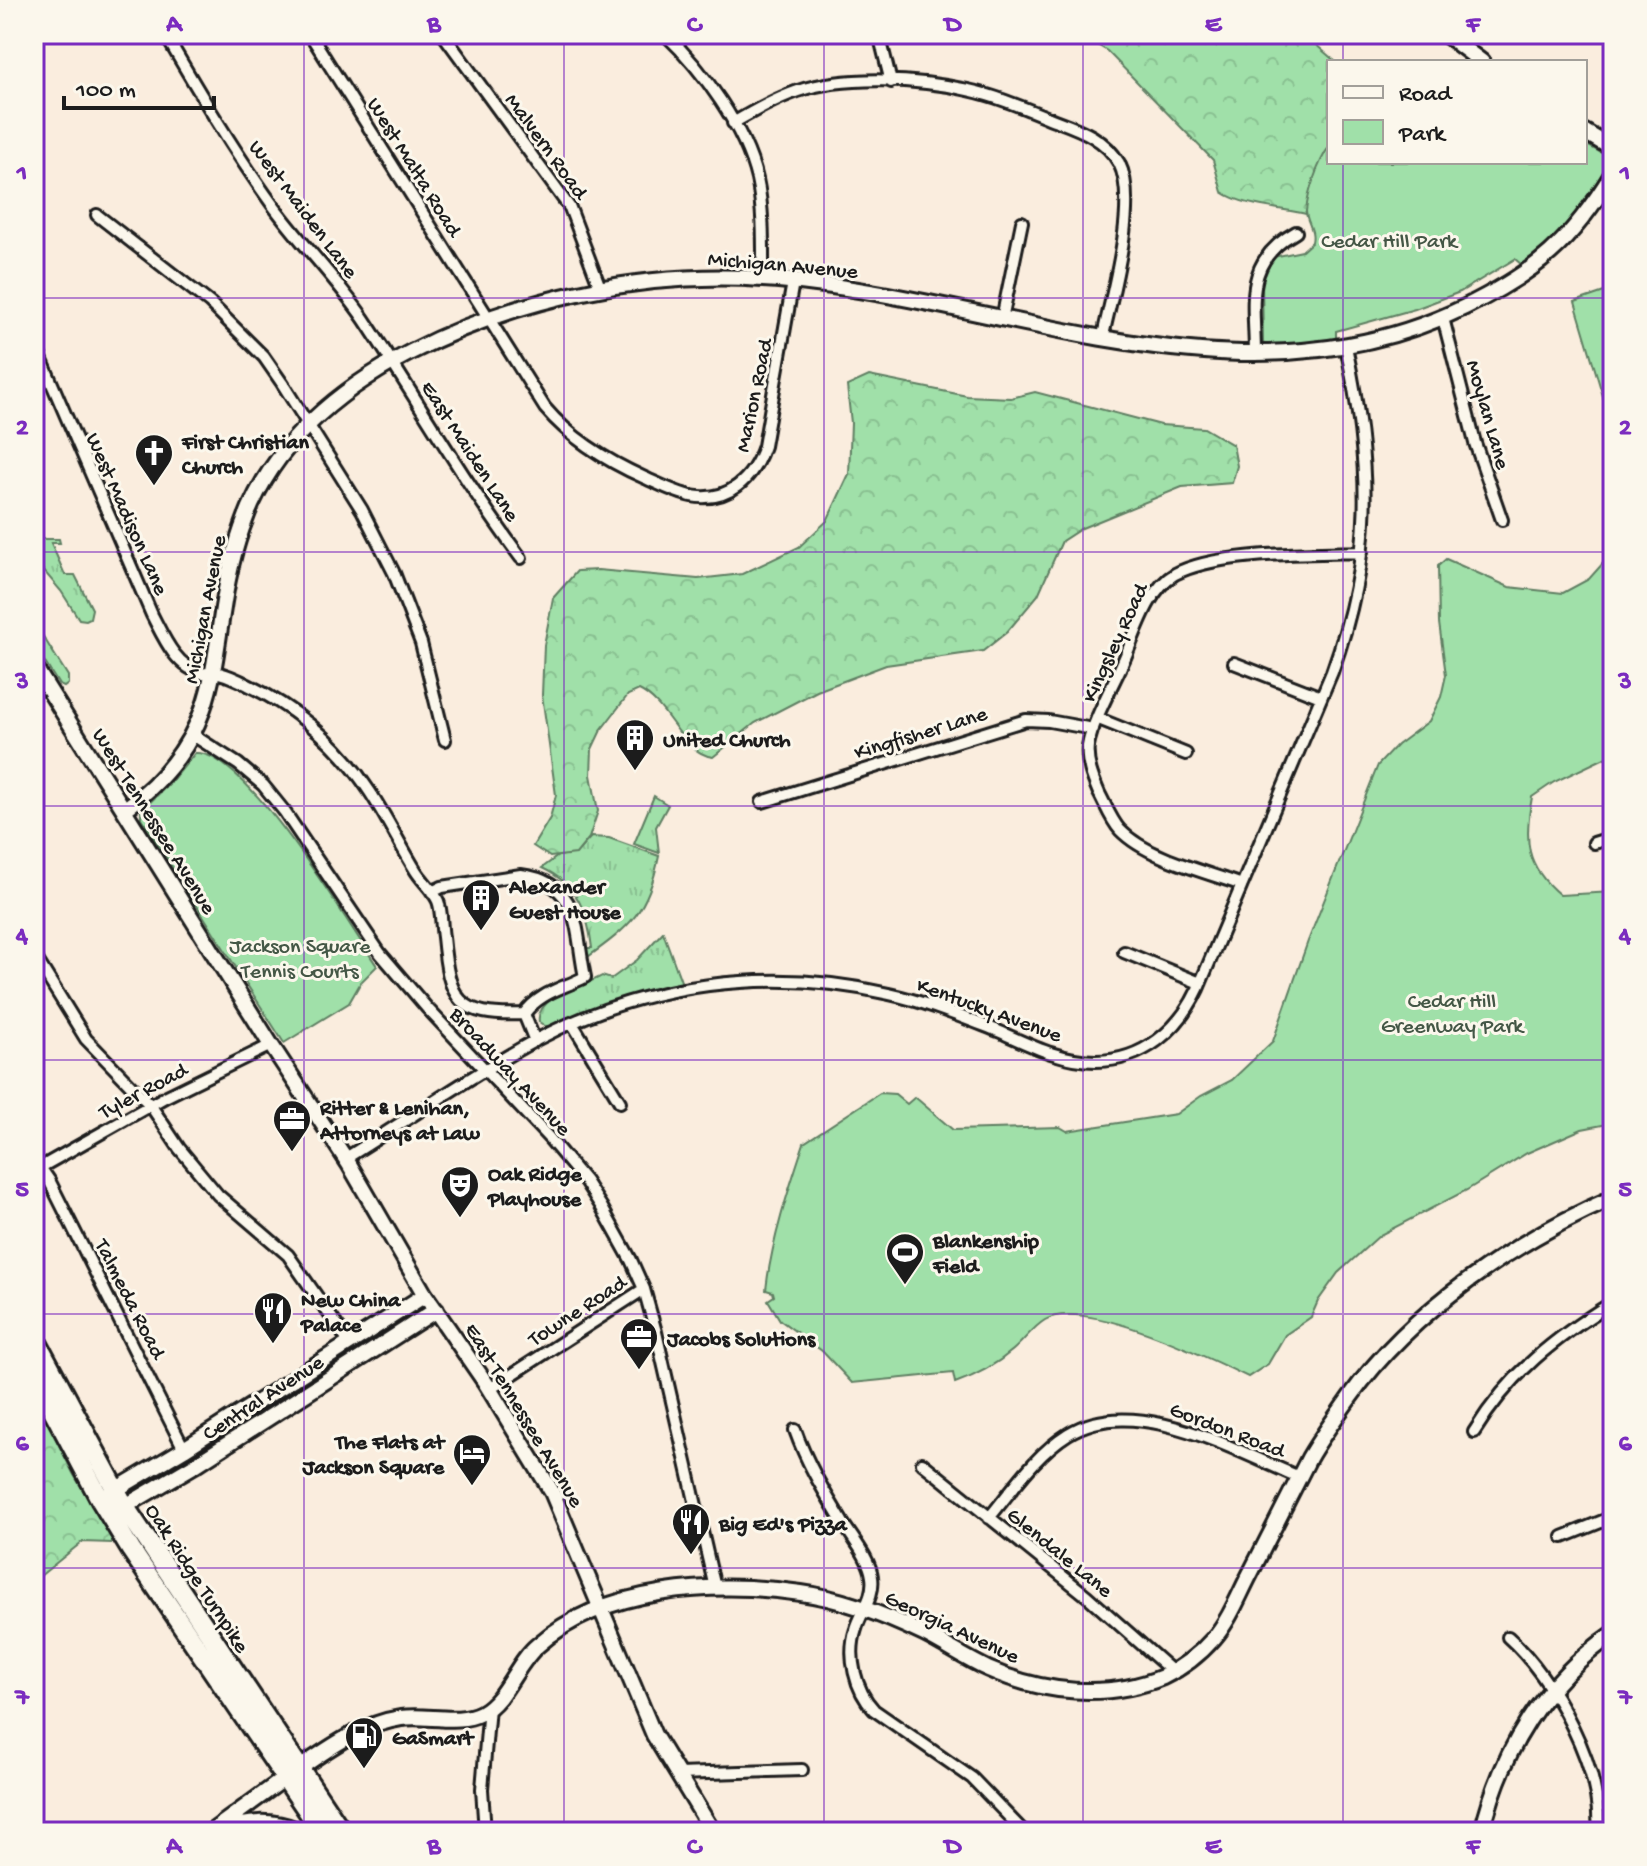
<svg xmlns="http://www.w3.org/2000/svg" width="1647" height="1866" viewBox="0 0 1647 1866" font-family="'Gochi Hand',sans-serif">
<defs>
<pattern id="grass-tufts" width="24" height="20" patternUnits="userSpaceOnUse" patternTransform="scale(2)"><rect width="24" height="20" fill="#a0e0a9"/><path d="M3 7l-1-3M5 7V3M7 7l1-3M15 17l-1-3M17 17v-4M19 17l1-3" fill="none" stroke="#89c091"/></pattern>
<pattern id="forest-crowns" width="20" height="18" patternUnits="userSpaceOnUse" patternTransform="scale(2)"><rect width="20" height="18" fill="#a0e0a9"/><path d="M2 6a3 3 0 1 1 6 0M12 15a3 3 0 1 1 6 0" fill="none" stroke="#89c091"/></pattern>
</defs>
<rect width="100%" height="100%" fill="#faedde"/>
<filter id="ink" filterUnits="userSpaceOnUse"><feTurbulence type="fractalNoise" baseFrequency=".0125" numOctaves="2"/><feDisplacementMap in="SourceGraphic" scale="16" xChannelSelector="R" yChannelSelector="G"/><feConvolveMatrix kernelMatrix="1 2 1 2 8 2 1 2 1" color-interpolation-filters="sRGB"/></filter>
<g filter="url(#ink)">
<!-- grass -->
<path fill="url(#grass-tufts)" stroke="#5e7e62" stroke-width="2" d="M34,529L44,539H59L60,543H51L65,575H75L92,609L90,618L86,620L79,619L61,591L37,563L34,556Z
M34,622L68,676V684L64,687L59,685L34,645Z
M654,796L668,805L656,827L659,853L634,844Z
M591,837L609,838L659,856C648,912 631,926 585,959L584,948H592C588,912 577,884 542,868L558,856L576,853Z
M663,932L682,984L614,1001L552,1026H545L539,1022C535,996 583,987 602,976L611,979L637,960Z"/>
<!-- forest -->
<path fill="url(#forest-crowns)" stroke="#5e7e62" stroke-width="2" d="M1080,34H1307L1308,38L1336,62H1329V147L1310,196L1306,214C1280,208 1242,206 1222,192L1213,160L1107,51Z
M869,376L967,396L1011,398L1035,392L1161,425L1204,428L1233,445L1237,466L1232,483L1182,487L1082,528L1062,541L1038,595L1007,632L983,651L886,665L817,691L755,723L713,757C681,753 669,704 639,690L628,695L601,730L592,749L591,775L598,811L589,838L576,854L550,857L533,846L550,818L556,795L542,695L544,645L553,598L577,571L598,570L698,579L742,574L799,547L827,521L849,474L851,423L847,386Z
M34,1396L74,1475L112,1539V1543L82,1542L34,1581Z"/>
<!-- park -->
<path fill="#a0e0a9" stroke="#5e7e62" stroke-width="2" d="M1585,144L1603,154L1607,165C1584,206 1560,238 1522,265L1515,259L1460,292L1415,309L1336,331V341L1270,347L1263,343L1262,282L1273,257L1302,251L1312,242C1315,229 1306,222 1306,211C1308,192 1318,162 1329,147V162H1585Z
M1613,289V430L1575,302Z
M1613,552V754L1554,782L1532,797C1524,840 1525,866 1560,895L1613,892V1123L1582,1129L1527,1153L1467,1190L1380,1235L1338,1273L1318,1301L1311,1317L1285,1335L1268,1364L1248,1377C1209,1358 1084,1297 1045,1320C1033,1327 1024,1341 1013,1350C997,1364 975,1376 955,1383L953,1373L852,1383L822,1351L780,1320L768,1300L774,1296L773,1292L766,1290C771,1243 789,1188 804,1143L880,1093L895,1094L907,1104L915,1097L953,1130L1060,1127L1067,1131L1176,1114L1201,1096L1232,1080L1273,1041L1308,941L1378,765L1397,745L1429,721L1441,697L1446,675L1439,623L1438,566L1446,559L1509,587L1563,593L1589,579Z
M195,753C245,749 349,925 377,966L361,982L349,1003L284,1043L141,818V811L173,780Z"/>
<g fill="none" stroke-linecap="round" stroke-linejoin="round">
<defs>
<path id="street" d="M165,34C199,92 233,150 272,204C301,244 336,278 364,319C417,399 463,480 521,558
M310,34L545,408C572,440 607,461 645,478C659,484 676,493 691,496C728,503 753,479 764,446L793,282
M443,34L570,208L601,290
M665,34C703,70 745,128 757,179C764,211 763,246 763,279
M879,34L891,82
M733,123C754,111 775,99 798,91C846,75 919,79 968,90C996,96 1022,107 1049,118C1075,128 1104,136 1119,163C1139,202 1112,293 1103,336
M97,215L210,303L264,357L282,383L362,510L394,573L421,643L445,740
M1443,318L1475,443L1502,520
M1002,319L1022,222
M34,342L152,615C163,636 176,668 202,673C206,674 210,672 214,672C223,673 239,680 248,685C299,710 339,744 370,792C387,818 400,845 416,871C423,882 433,890 438,901C442,911 441,926 443,937C449,1000 457,1017 524,1014
M1255,355C1255,302 1242,262 1296,232
M1234,663L1321,697
M1099,719L1186,754
M193,735L238,764L263,785L284,811L380,953L427,1008L549,1138L585,1181L601,1206L631,1260L644,1289L656,1332L715,1588
M762,802L1026,720L1049,721L1093,729
M1594,843L1613,837
M1242,885C1206,872 1147,858 1120,830C1111,820 1106,806 1099,793C1093,779 1086,762 1088,746C1092,722 1113,685 1123,662C1136,634 1147,590 1175,574C1218,551 1312,554 1362,552
M432,892L442,887L521,875C583,883 575,933 585,977C562,989 540,992 524,1014L535,1041
M1124,952L1200,983
M34,955L86,1039L151,1106L179,1148L218,1195L288,1255L350,1344
M572,1023L620,1102
M346,1158C409,1119 471,1075 536,1040C643,983 771,966 889,994C926,1002 962,1017 998,1031C1030,1045 1060,1061 1096,1061C1143,1061 1179,1030 1198,989L1332,672C1375,552 1371,469 1346,346
M40,1167L49,1180L184,1449
M34,1171L165,1097L271,1045
M490,1389L644,1289
M795,1430C807,1464 825,1493 843,1523C853,1539 870,1559 872,1577C875,1596 861,1612 856,1629C847,1656 855,1690 874,1710L972,1778L1024,1832
M1474,1432C1510,1373 1555,1338 1613,1302
M922,1463L1087,1596L1173,1672
M989,1518C1013,1489 1036,1454 1068,1434C1134,1392 1235,1451 1299,1477
M1563,1537L1613,1517
M1508,1637C1554,1678 1603,1769 1598,1832
M677,1774L802,1770
M485,1832L482,1789L489,1707"/>
<path id="secondary" d="M1445,34L1482,62
M1585,132L1613,149
M34,666L271,1045L349,1164L425,1295L485,1382L552,1492L654,1735L713,1832
M124,810C239,725 202,642 242,528C270,446 336,391 411,352C517,298 644,271 763,279C997,293 1236,419 1465,307C1538,271 1571,242 1613,173
M107,1495L184,1449L425,1295
M117,1511L195,1465L436,1310
M300,1768C331,1747 362,1724 401,1718C426,1714 458,1725 481,1713C506,1700 516,1663 538,1645C604,1586 717,1581 801,1593C845,1599 885,1615 924,1634C946,1645 966,1659 988,1669C1042,1693 1107,1700 1163,1677C1182,1668 1200,1654 1214,1638C1230,1619 1239,1595 1250,1574C1270,1535 1289,1497 1309,1458C1321,1437 1336,1417 1350,1397C1411,1311 1517,1239 1613,1198
M211,1832L285,1778
M1482,1832C1501,1751 1544,1681 1613,1634"/>
<path id="highway" d="M34,1337L125,1507L342,1832
M34,1374L100,1499L131,1550L322,1832
M221,1832C248,1824 270,1821 297,1832"/>
</defs>
<!-- street casing -->
<use href="#street" stroke="#1c1c1c" stroke-width="16"/>
<!-- secondary casing -->
<use href="#secondary" stroke="#1c1c1c" stroke-width="20"/>
<!-- highway casing -->
<use href="#highway" stroke="#1c1c1c" stroke-width="24"/>
<!-- street -->
<use href="#street" stroke="#fbf7ec" stroke-width="10"/>
<!-- secondary -->
<use href="#secondary" stroke="#fbf7ec" stroke-width="14"/>
<!-- highway -->
<use href="#highway" stroke="#fbf7ec" stroke-width="18"/>
</g>
</g>
<!-- grid -->
<path fill="none" stroke="#7b2cbf" stroke-width="2" stroke-opacity="0.55" d="M304,34V1832M564,34V1832M824,34V1832M1083,34V1832M1343,34V62M1343,162V1832M34,298H1613M34,552H1613M34,806H1613M34,1060H1613M34,1314H1613M34,1568H1613"/>
<!-- icons -->
<defs>
<symbol id="church-pin" viewBox="-11 -11 22 30"><path d="M0 17L-7.5 6A9.5 9.5 0 1 1 7.5 6Z" fill="#1c1c1c" stroke="#fbf7ec"/><path d="M-1.2-6h2.4v3.5h3.3v2.4h-3.3V6h-2.4V-.1h-3.3v-2.4h3.3Z" fill="#fff"/></symbol>
<symbol id="building-pin" viewBox="-11 -11 22 30"><path d="M0 17L-7.5 6A9.5 9.5 0 1 1 7.5 6Z" fill="#1c1c1c" stroke="#fbf7ec"/><path d="M-4-6H4V6H1V3H-1V6H-4ZM-2.5-4.3h1.7v1.8h-1.7ZM.8-4.3h1.7v1.8H.8ZM-2.5-1h1.7V.8h-1.7ZM.8-1h1.7V.8H.8Z" fill="#fff"/></symbol>
<symbol id="office-pin" viewBox="-11 -11 22 30"><path d="M0 17L-7.5 6A9.5 9.5 0 1 1 7.5 6Z" fill="#1c1c1c" stroke="#fbf7ec"/><path d="M-6-3h4V-5.5h4V-3h4V5H-6ZM-1-4.5V-3h2v-1.5ZM-6 0V1H6V0Z" fill="#fff"/></symbol>
<symbol id="theatre-pin" viewBox="-11 -11 22 30"><path d="M0 17L-7.5 6A9.5 9.5 0 1 1 7.5 6Z" fill="#1c1c1c" stroke="#fbf7ec"/><path d="M-5-5.5Q0-4 5-5.5V0Q5 5 0 6Q-5 5-5 0ZM-3.3-2.5H-1v1.5H-3.3ZM1-2.5H3.3v1.5H1ZM-2.8 1Q0 5.5 2.8 1Z" fill="#fff"/></symbol>
<symbol id="stadium-pin" viewBox="-11 -11 22 30"><path d="M0 17L-7.5 6A9.5 9.5 0 1 1 7.5 6Z" fill="#1c1c1c" stroke="#fbf7ec"/><path d="M0-5a6.5 5 0 1 0 0 10a6.5 5 0 1 0 0-10ZM-3.5-1.8h7v3.6h-7Z" fill="#fff"/></symbol>
<symbol id="restaurant-pin" viewBox="-11 -11 22 30"><path d="M0 17L-7.5 6A9.5 9.5 0 1 1 7.5 6Z" fill="#1c1c1c" stroke="#fbf7ec"/><path d="M-5-6h1v4h1v-4h1v4h1v-4h1v5L-1.5 .5V6h-2V.5L-5-1ZM5-6V6H3V1.5H1.5Q1.5-4 5-6Z" fill="#fff"/></symbol>
<symbol id="hotel-pin" viewBox="-11 -11 22 30"><path d="M0 17L-7.5 6A9.5 9.5 0 1 1 7.5 6Z" fill="#1c1c1c" stroke="#fbf7ec"/><path d="M-6-4.5h1.5V1H6V5H4.5V3h-9V5H-6ZM-4 0a1.8 1.8 0 1 1 3.6 0ZM.5 0V-2.5h3Q6-2.5 6 0Z" fill="#fff"/></symbol>
<symbol id="fuel-pin" viewBox="-11 -11 22 30"><path d="M0 17L-7.5 6A9.5 9.5 0 1 1 7.5 6Z" fill="#1c1c1c" stroke="#fbf7ec"/><path d="M-5.5-6h7V0h2V4h1.3V-2.5L3-4.5l.8-.8L6-3V5H2.5V1h-1V6h-7ZM-4.2-4.7v3.2H.2V-4.7Z" fill="#fff"/></symbol>
</defs>
<g fill-rule="evenodd">
<use href="#church-pin" x="132" y="431" width="44" height="60"/>
<use href="#building-pin" x="613" y="716" width="44" height="60"/>
<use href="#building-pin" x="459" y="876" width="44" height="60"/>
<use href="#office-pin" x="270" y="1097" width="44" height="60"/>
<use href="#theatre-pin" x="438" y="1163" width="44" height="60"/>
<use href="#stadium-pin" x="883" y="1230" width="44" height="60"/>
<use href="#restaurant-pin" x="251" y="1289" width="44" height="60"/>
<use href="#office-pin" x="617" y="1315" width="44" height="60"/>
<use href="#hotel-pin" x="450" y="1431" width="44" height="60"/>
<use href="#restaurant-pin" x="669" y="1500" width="44" height="60"/>
<use href="#fuel-pin" x="342" y="1714" width="44" height="60"/>
</g>
<g text-anchor="middle" stroke-width="6" stroke-linejoin="round" paint-order="stroke">
<!-- street labels -->
<g font-size="22" fill="#1c1c1c" stroke="#fbf7ec">
<text transform="translate(548 145) rotate(54)" y="8">Malvern Road</text>
<text transform="translate(416 166) rotate(58)" y="8">West Malta Road</text>
<text transform="translate(305 208) rotate(53)" y="8">West Maiden Lane</text>
<text transform="translate(783 263) rotate(5)" y="8">Michigan Avenue</text>
<text transform="translate(752 395) rotate(-78)" y="8">Marion Road</text>
<text transform="translate(1490 414) rotate(74)" y="8">Moylan Lane</text>
<text transform="translate(472 450) rotate(57)" y="8">East Maiden Lane</text>
<text transform="translate(129 513) rotate(66)" y="8">West Madison Lane</text>
<text transform="translate(203 609) rotate(-79)" y="8">Michigan Avenue</text>
<text transform="translate(1113 642) rotate(-65)" y="8">Kingsley Road</text>
<text transform="translate(920 731) rotate(-17)" y="8">Kingfisher Lane</text>
<text transform="translate(156 820) rotate(58)" y="8">West Tennessee Avenue</text>
<text transform="translate(990 1008) rotate(20)" y="8">Kentucky Avenue</text>
<text transform="translate(512 1070) rotate(47)" y="8">Broadway Avenue</text>
<text transform="translate(142 1089) rotate(-28)" y="8">Tyler Road</text>
<text transform="translate(132 1298) rotate(63)" y="8">Talmeda Road</text>
<text transform="translate(576 1309) rotate(-33)" y="8">Towne Road</text>
<text transform="translate(262 1396) rotate(-33)" y="8">Central Avenue</text>
<text transform="translate(526 1414) rotate(59)" y="8">East Tennessee Avenue</text>
<text transform="translate(1228 1428) rotate(21)" y="8">Gordon Road</text>
<text transform="translate(1061 1551) rotate(39)" y="8">Glendale Lane</text>
<text transform="translate(199 1577) rotate(57)" y="8">Oak Ridge Turnpike</text>
<text transform="translate(953 1625) rotate(25)" y="8">Georgia Avenue</text>
</g>
<!-- park labels -->
<g font-size="22" fill="#445746" stroke="#fbf7ec">
<text x="1389" y="247">Cedar Hill Park</text>
<text x="300" y="952">Jackson Square<tspan x="300" dy="25">Tennis Courts</tspan></text>
<text x="1452" y="1007">Cedar Hill<tspan x="1452" dy="25">Greenway Park</tspan></text>
</g>
<!-- poi labels -->
<g font-size="22" font-weight="bold" fill="#1c1c1c" stroke="#fbf7ec" text-anchor="start">
<text x="182" y="448">First Christian<tspan x="182" dy="25">Church</tspan></text>
<text x="663" y="746">United Church</text>
<text x="509" y="893">Alexander<tspan x="509" dy="25">Guest House</tspan></text>
<text x="320" y="1114">Ritter &amp; Lenihan,<tspan x="320" dy="25">Attorneys at Law</tspan></text>
<text x="488" y="1180">Oak Ridge<tspan x="488" dy="25">Playhouse</tspan></text>
<text x="933" y="1247">Blankenship<tspan x="933" dy="25">Field</tspan></text>
<text x="301" y="1306">New China<tspan x="301" dy="25">Palace</tspan></text>
<text x="667" y="1345">Jacobs Solutions</text>
<text x="444" y="1448" text-anchor="end">The Flats at<tspan x="444" dy="25">Jackson Square</tspan></text>
<text x="719" y="1530">Big Ed's Pizza</text>
<text x="392" y="1744">GaSmart</text>
</g>
</g>
<!-- margin -->
<rect width="1647" height="1866" fill="none" stroke="#fbf7ec" stroke-width="88"/>
<!-- legend -->
<rect x="1327" y="60" width="260" height="104" fill="#fbf7ec" stroke="#a29f99" stroke-width="2"/>
<rect x="1343" y="86" width="40" height="12" fill="#fbf7ec" stroke="#a29f99" stroke-width="2"/>
<text x="1399" y="100" font-size="24" fill="#1c1c1c">Road</text>
<rect x="1343" y="120" width="40" height="24" fill="#a0e0a9" stroke="#a29f99" stroke-width="2"/>
<text x="1399" y="140" font-size="24" fill="#1c1c1c">Park</text>
<!-- scale -->
<path d="M64 96v12h150v-12" fill="none" stroke="#1c1c1c" stroke-width="4"/>
<text x="76" y="96" font-size="24" fill="#1c1c1c" stroke="#fbf7ec" stroke-width="6" paint-order="stroke">100 m</text>
<rect x="44" y="44" width="1559" height="1778" fill="none" stroke="#7b2cbf" stroke-width="3"/>
<g font-size="26" text-anchor="middle" font-weight="bold" fill="#7b2cbf">
<text x="174" y="31">A</text>
<text x="434" y="31">B</text>
<text x="694" y="31">C</text>
<text x="953" y="31">D</text>
<text x="1213" y="31">E</text>
<text x="1473" y="31">F</text>
<text x="22" y="180">1</text>
<text x="1625" y="180">1</text>
<text x="22" y="434">2</text>
<text x="1625" y="434">2</text>
<text x="22" y="688">3</text>
<text x="1625" y="688">3</text>
<text x="22" y="942">4</text>
<text x="1625" y="942">4</text>
<text x="22" y="1196">5</text>
<text x="1625" y="1196">5</text>
<text x="22" y="1450">6</text>
<text x="1625" y="1450">6</text>
<text x="22" y="1704">7</text>
<text x="1625" y="1704">7</text>
<text x="174" y="1853">A</text>
<text x="434" y="1853">B</text>
<text x="694" y="1853">C</text>
<text x="953" y="1853">D</text>
<text x="1213" y="1853">E</text>
<text x="1473" y="1853">F</text>
</g>
</svg>
